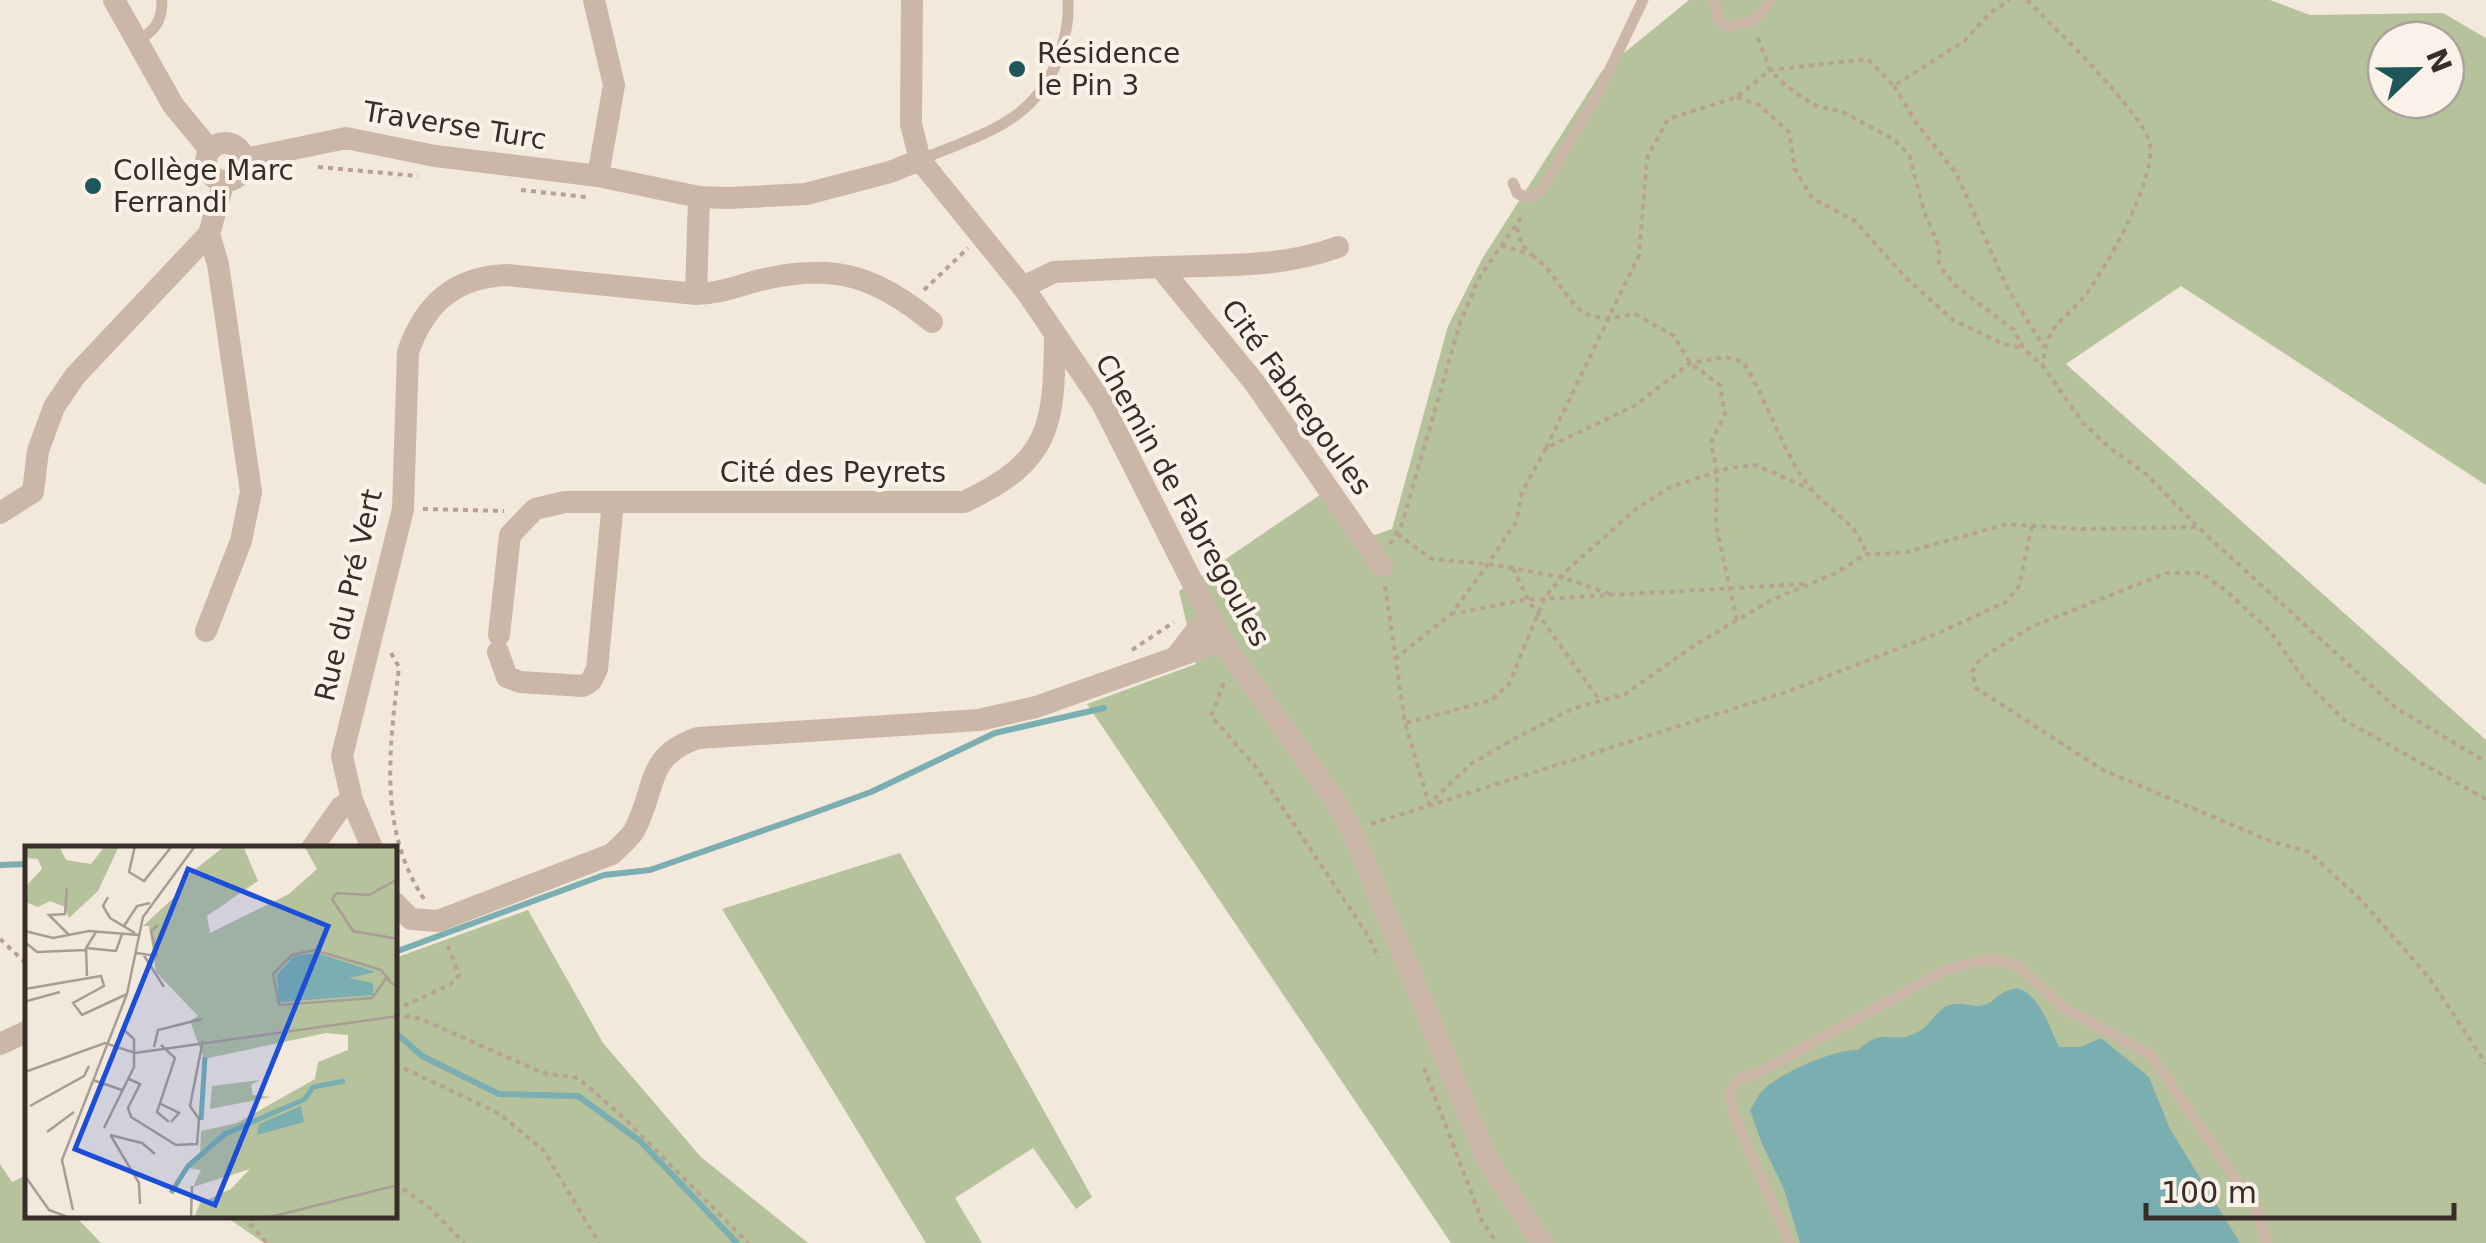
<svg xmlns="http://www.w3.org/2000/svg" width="2486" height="1243" viewBox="0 0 2486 1243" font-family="'DejaVu Sans',sans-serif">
<rect width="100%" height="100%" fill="#f2e8dc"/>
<!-- green -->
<path fill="#b6c29c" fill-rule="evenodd" d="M1689,0H2270L2310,15L2443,13L2486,38V485L2181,286L2066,364L2486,740V1243H1451L1087,704L1196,664L1179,591L1336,484L1372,536L1392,529L1448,326L1482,259L1602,71ZM2386,40H2446V100H2386Z
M900,853L1092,1197L1076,1209L1033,1148L955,1198L982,1243H926L722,909Z
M528,910L603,1043L701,1157L808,1243H264L225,1216H395V958Z
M0,1164L12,1182L27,1175L28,1216H75L101,1243H0Z"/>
<!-- water -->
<path fill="#7baeb0" d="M2018,988C2041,997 2049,1027 2059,1047H2080L2101,1038L2149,1077L2170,1129L2240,1243H1800L1784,1189L1762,1144L1750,1110C1754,1104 1758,1095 1763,1090C1780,1073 1835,1049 1858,1050C1885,1025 1890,1046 1916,1033C1928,1028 1934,1014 1945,1007C1960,999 1970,1009 1984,1005C1998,1001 1995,992 2018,988Z"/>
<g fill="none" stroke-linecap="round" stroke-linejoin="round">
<!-- stream -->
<path stroke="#7baeb0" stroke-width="6" d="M0,865L28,864
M395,952L604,875L650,870L802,817L871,792L995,733L1104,708
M395,1032L422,1056L499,1094L578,1096L640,1141L737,1243"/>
<!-- path -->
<path stroke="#b7a192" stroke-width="4" stroke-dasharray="5 5" stroke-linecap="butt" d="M2027,0C2051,24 2146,116 2150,144C2155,180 2110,261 2089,290C2066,323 2047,319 2043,365
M1758,38L1770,70L1786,86L1814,105L1843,112L1893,139L1909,154L1924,211L1939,247V265L1956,286L2014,330L2023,348L2043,366L2083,423L2110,448L2146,474L2202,531L2396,708L2486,762
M1894,86L1917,124L1956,173L2008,289L2044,347
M1737,97L1759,105L1789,132L1795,169L1812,198L1855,221L1905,277L1953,320L2004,344L2023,348
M318,167L418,176
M521,190L586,197
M1501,245L1532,255L1522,245L1516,224
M1532,255C1577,290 1563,330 1635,314L1674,336L1690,363L1720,385L1725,414L1711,443L1717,472L1716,525L1737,621
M924,290L968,248
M1546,448L1639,255L1647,158L1668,119L1737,97L1770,70L1868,59L1894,86L1964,41L1990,13L2009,0
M423,509L504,511
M1397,534L1432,559L1488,564L1562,577L1610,594
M1390,544L1402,524L1460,323L1479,278L1524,213
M1513,568L1528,600L1600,701
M1385,586L1405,723L1429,804L1471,764L1514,739L1572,709L1625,694L1695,645L1771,600L1836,573L1866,554L1903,553L2007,524L2079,529L2198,527
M1451,614L1524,600L1804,584
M1132,650L1174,622
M391,653L399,667C390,746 377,828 424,899
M1395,659L1451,614L1483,571L1516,522L1522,492L1546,448L1636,405L1690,363L1726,357L1743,362C1769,402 1781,451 1811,489C1832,514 1857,521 1866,554
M1224,683L1211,716L1255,766L1365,931L1379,958
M1406,723L1492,700L1509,684L1544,599L1566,571L1636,509L1670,487L1729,468L1755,465L1808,488
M2486,799L2344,720L2305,681L2270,631L2225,590L2201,573H2166L2031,627L1980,659L1972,672L1976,688L2103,770L2270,841L2309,852L2362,901L2430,979L2486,1064
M1371,824L1789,691L1936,634L2006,602L2019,586L2032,526
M0,939L28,965
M395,1010L451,984L459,975L446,941
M395,1014L421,1019L543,1073L578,1078L624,1118L748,1243
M395,1064L500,1114L544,1151L599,1243
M1424,1068L1482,1221L1497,1243
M395,1183L431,1209L464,1243
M243,1216L267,1243"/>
<!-- lane -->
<path stroke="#cbb7a8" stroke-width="11" d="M1714,0L1719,21L1729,27L1753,21L1771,0
M138,41C155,30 162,22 162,0
M920,160C984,133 1041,121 1062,47C1067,30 1069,17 1068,0
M1513,183L1517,193L1527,198L1541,191L1600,90L1643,0
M1790,1243L1733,1113L1730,1091L1739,1079L1758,1073L1947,969L1989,959L2017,965L2065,1009L2151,1055L2260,1215L2266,1243"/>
<!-- street -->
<path stroke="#cbb7a8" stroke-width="22" d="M114,0L173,105L210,150
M594,0L614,85L598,176
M912,0L911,124L920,160L1026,291L1102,403L1222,641L1334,799L1352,831L1487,1160L1542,1243
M206 162a19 19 0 1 1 38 0a19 19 0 1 1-38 0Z
M245,159L346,138L435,156L598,176L699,197L729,198L806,194L890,172L920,160
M1160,267C1220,265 1281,268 1338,247
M1023,287L1054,272L1160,267L1254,382L1382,566
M696,294C721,294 741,284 765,279C836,263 877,277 932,322
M0,513L33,492L38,451L54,407L75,376L209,234
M206,631L241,541L251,492L218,264L209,234L224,181
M499,635L510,535L535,509L565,502H964C1052,461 1054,425 1055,334
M498,652L507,677L520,682L583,686L591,681L597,669L613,502
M1176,657L1199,627L1212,620
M312,848L341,807L352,800
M372,848L352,800L342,756L403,509L408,352C425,303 455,277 507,275L696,294L699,197
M395,903L411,919L438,921L612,854C619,847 629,839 634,831C657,789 644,756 698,738L979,720L1036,707L1222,641
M0,1044L28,1031"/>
</g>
<!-- markers -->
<g fill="#1d575a" stroke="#faf2e9" stroke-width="4">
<circle cx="1017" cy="69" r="10"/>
<circle cx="93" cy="186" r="10"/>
</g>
<g text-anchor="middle" stroke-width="8" stroke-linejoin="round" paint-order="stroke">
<!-- poi labels -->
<g font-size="28" fill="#382d28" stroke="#faf2e9" text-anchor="start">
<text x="1037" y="63">Résidence<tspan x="1037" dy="32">le Pin 3</tspan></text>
<text x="113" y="180">Collège Marc<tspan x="113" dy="32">Ferrandi</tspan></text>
</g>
<!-- street labels -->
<g font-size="28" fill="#382d28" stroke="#faf2e9">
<text transform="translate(455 125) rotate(9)" y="10">Traverse Turc</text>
<text transform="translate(1297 397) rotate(54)" y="10">Cité Fabregoules</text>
<text x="833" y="482">Cité des Peyrets</text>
<text transform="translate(1183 500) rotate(61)" y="10">Chemin de Fabregoules</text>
<text transform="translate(348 595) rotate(-77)" y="10">Rue du Pré Vert</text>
</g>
</g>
<!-- overview -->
<g transform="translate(25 846)">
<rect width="372" height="372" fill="#f2e8dc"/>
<path d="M0,0H34L41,14L66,18L80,0H94L73,45L44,72L40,61L25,55L13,61L0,56V41L17,23L13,13L0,12ZM200,0H218L233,35L182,70L185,87L264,48L292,23L279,0H372V372H169L175,357L206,343L225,323L168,341L176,324L163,322L175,310L176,285L212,277L290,233L293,216L323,204V189L301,187L179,213L165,175L173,170L131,126L124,80H118L157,44L163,29ZM234,234L226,239L228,249L246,251L185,263L187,240Z" fill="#b6c29c"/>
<path d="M292,107L351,126L324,132L348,137V149L254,156L252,129L269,110ZM276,260L279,276L232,289L234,278Z" fill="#7baeb0"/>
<path fill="none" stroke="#7baeb0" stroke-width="5" d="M176,274L180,211M146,347L163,320L200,288L280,253L288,241L320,235"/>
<path fill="none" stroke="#a89d94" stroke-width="2.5" d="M110,0L104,26L119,35L147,0M373,33L344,49L312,47L307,53L328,85L373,93M42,42L40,68L24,69L44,89M83,51L78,60L85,72L110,87M99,80L112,60L125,57M0,85L28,92L64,85L114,89M1,97L12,106L61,104M61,102L91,105L97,88M111,107L132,110L126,85L133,79M118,108L139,141M62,130L61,102L71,86M362,131L347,152L254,159L248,128L267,109L289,104L350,122L356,124L362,131L366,137L373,140M0,143L76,130L79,140L48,157L57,169L102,148M2,155L35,146M136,199L150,212L132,266L144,276M129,201L133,184L177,173M0,226L80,197L110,207L373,170M104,233L115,238L103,262L106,271L151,299L172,298L174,273L165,260L178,194M68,234L97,244M134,257L154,267L146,276M5,260L59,230L64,220M79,282L109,221V193L98,183M22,286L49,266M85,289L117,297L130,308M86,290L114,337L115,358M0,330L24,364L45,372M48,364L37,314L102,148L118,71L170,0M166,372L167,340M241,372L373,339"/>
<path fill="#1d4ed8" fill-opacity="0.15" stroke="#1d4ed8" stroke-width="5" d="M163,23L303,80L190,359L50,303Z"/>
<rect width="372" height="372" fill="none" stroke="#382d28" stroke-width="5"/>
</g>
<!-- north arrow -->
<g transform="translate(2416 70) rotate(68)"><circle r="48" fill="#faf2e9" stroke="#aca39c" stroke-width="2.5"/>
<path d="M0-8L18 38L0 25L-18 38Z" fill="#1d575a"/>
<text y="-15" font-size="28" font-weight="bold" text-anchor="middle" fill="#382d28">N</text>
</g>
<!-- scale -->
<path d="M2146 1203v15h308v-15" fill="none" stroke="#382d28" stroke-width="5"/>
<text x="2161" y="1203" font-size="30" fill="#382d28" stroke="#faf2e9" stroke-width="8" paint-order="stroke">100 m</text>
</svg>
